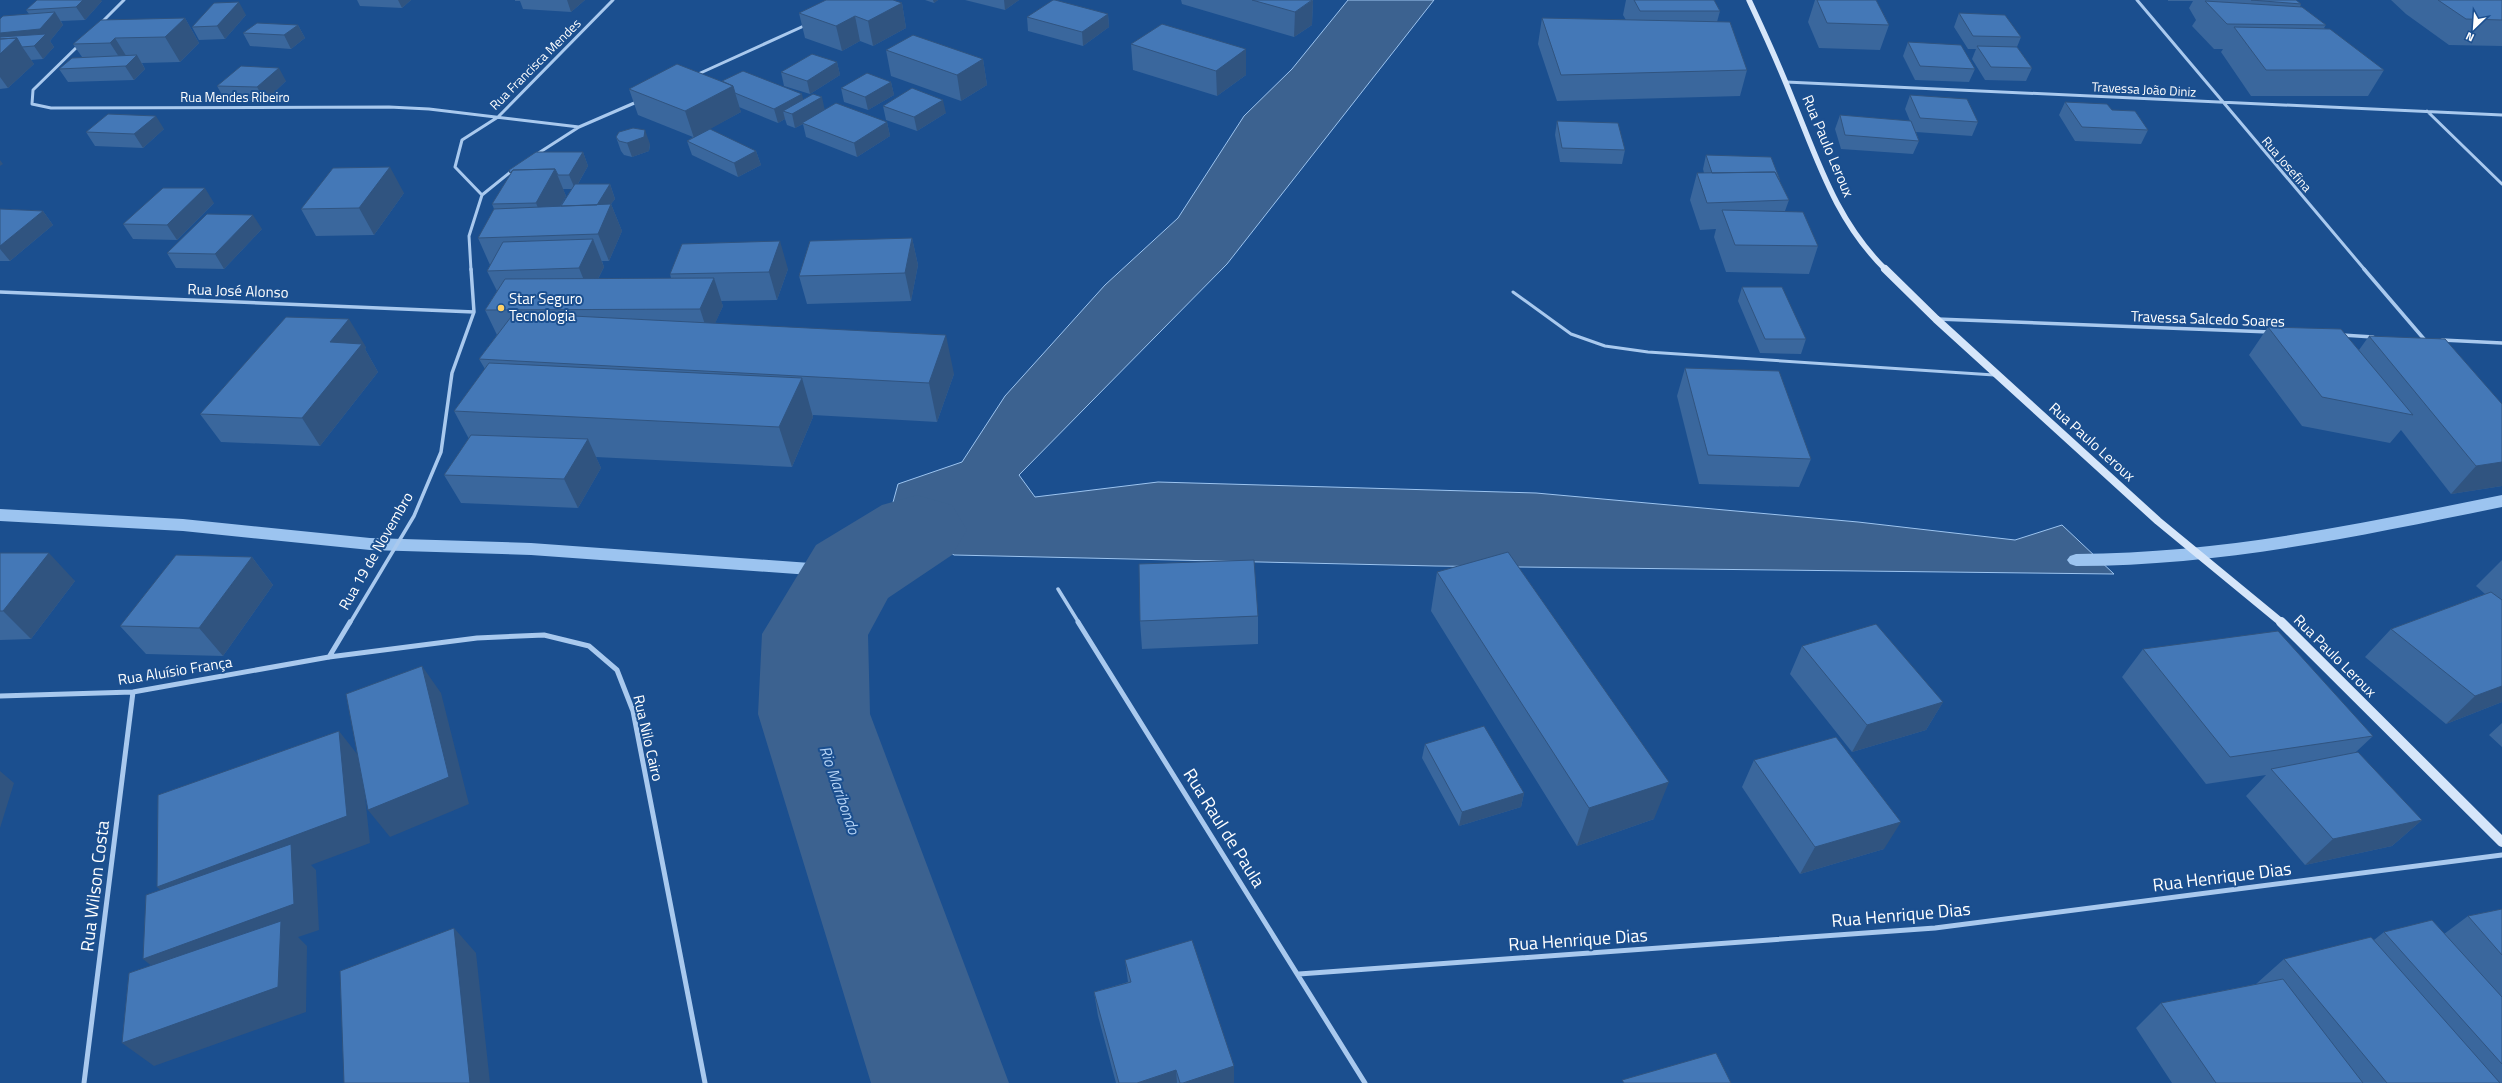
<svg xmlns="http://www.w3.org/2000/svg" width="2502" height="1083" viewBox="0 0 2502 1083" font-family="'Titillium Web',sans-serif">
<rect width="100%" height="100%" fill="#1b4f8f"/>
<!-- water -->
<path fill="#3c6290" stroke="#9cc4f0" d="M1348,0H1434L1227,264L1019,475L1035,497L1158,482L1536,493L1858,522L2015,540L2062,525L2114,574L1435,566L954,555L917,530L892,506L898,484L962,462L1005,396L1105,285L1178,218L1244,116L1292,69Z"/>
<g fill="none" stroke-linecap="round" stroke-linejoin="round">
<!-- stream -->
<path fill="#9cc4f0" fill-rule="evenodd" d="M2502,495V507C2359,536 2223,566 2076,566L2070,564L2067,560L2070,556L2076,554C2223,553 2359,524 2502,495Z
M0,509L183,519L370,538L531,543L852,566L858,567L861,572L858,577L852,578L531,555L370,550L183,531L0,521Z"/>
<!-- river -->
<path fill="#3c6290" fill-rule="evenodd" d="M917,495L952,505L967,530L952,555L888,598L868,635L870,714L1009,1083H871L758,714L762,634L816,545L882,505Z"/>
<!-- lane -->
<path stroke="#a9c9ee" stroke-width="3" d="M1513,292L1571,334L1605,346L1648,352L1994,375"/>
<!-- street-far2 -->
<path stroke="#a9c9ee" stroke-width="3" d="M2137,0L2365,270
M100,24L124,0
M80,44L33,90L32,104L51,108L389,107L429,109L579,127
M696,75L806,25
M1786,82L2502,115
M2427,111L2502,184
M537,154L579,127L639,101
M482,195L455,167L462,140L498,117L613,0
M471,270L469,236L482,195L513,170"/>
<!-- street-far1 -->
<path stroke="#a9c9ee" stroke-width="3.5" d="M2364,269L2424,339
M0,292L474,312
M1937,319L2270,332
M2342,335L2373,337
M2442,340L2502,343
M1058,589L1079,623
M350,623L414,516L441,452L452,373L474,312L471,269"/>
<!-- street -->
<path stroke="#a9c9ee" stroke-width="5" d="M1078,622L1365,1083
M329,657L350,622
M0,696L133,692L329,657L477,638L544,635L589,646L617,670L633,711L705,1083
M1299,974L1935,928L2502,855
M84,1083L133,692"/>
<!-- secondary-far2 -->
<path stroke="#d6e6fa" stroke-width="5.5" d="M1749,0C1764,32 1779,65 1792,98C1818,161 1836,221 1886,270"/>
<!-- secondary-far1 -->
<path stroke="#d6e6fa" stroke-width="8" d="M1885,269L1936,319L2158,521L2282,623"/>
<!-- secondary -->
<path stroke="#d6e6fa" stroke-width="10" d="M2281,622L2502,842"/>
</g>
<!-- wall -->
<path fill="#3a679d" fill-rule="evenodd" d="M357,0H411L402,8L360,6Z
M515,0H585L571,12L523,9L520,1H515Z
M925,0H938L934,3Z
M965,0H1019L1005,10Z
M1181,0H1313L1312,25L1294,37L1182,4Z
M1626,0H1714L1720,11L1717,22L1747,70L1740,96L1557,101L1538,44L1542,18L1626,20L1623,15Z
M1815,0H1876L1889,25L1880,50L1819,48L1808,22Z
M2168,0H2296L2301,4L2300,7L2326,25L2324,28L2384,70L2368,96H2251L2221,52L2223,49H2214L2192,26L2196,20L2189,8L2193,1H2168Z
M2391,0H2502V46L2449,45L2406,14Z
M102,1L85,20L61,21L63,25L50,41L54,47L43,59L31,60L34,64L8,88L0,89V19L29,14L26,10Z
M902,3L906,28L873,46L860,41L842,51L805,38L799,13Z
M1959,13L2021,37L2017,47L2032,68L2026,81L1985,80L1972,59L1976,49H1968L1954,27Z
M1108,14L1109,27L1083,46L1028,31L1027,17Z
M246,15L225,39L199,40L192,27Z
M185,18L199,43L180,62L142,63L145,69L134,80L68,82L59,69L82,57L73,44Z
M298,25L305,38L291,49L250,46L243,33Z
M1908,42L1975,69L1969,82L1915,80L1903,56Z
M1131,44L1246,75L1217,96L1133,70Z
M886,50L983,59L987,85L961,101L891,76Z
M837,62L840,75L810,94L784,86L781,72Z
M286,81L265,101L225,100L217,86Z
M722,81L803,100L825,110L887,122L890,136L857,157L806,137L803,124L795,128L787,125L785,119L778,123L739,107L741,112L696,136L756,151L761,165L738,177L692,155L687,141L693,137L638,115L629,89Z
M891,82L894,95L868,110L844,102L841,88Z
M1910,95L1978,122L1972,136L1916,132L1919,141L1913,154L1841,149L1835,129L1840,115L1910,121L1905,109Z
M2065,102L2112,110L2148,130L2141,144L2075,141L2059,115Z
M883,106L946,113L917,131L886,120Z
M1557,121L1625,150L1622,164L1560,162L1555,135Z
M164,129L143,148L95,146L86,132Z
M616,137L650,144L649,151L632,157L624,155L621,151Z
M583,152L588,166L578,184H610L615,199L611,204L622,231L609,261H602L604,267L598,279L671,278L670,274L788,269L777,300L721,301L723,306L715,323L954,374L937,422L813,415V417L792,467L596,457L601,468L578,508L461,503L444,475L469,439L454,411L485,369L479,359L497,335L485,310L497,291L487,271L490,265L478,238L494,209L492,204ZM563,189H572L561,205L566,196Z
M1706,155L1780,180L1779,181L1789,200L1785,211L1818,246L1809,274L1726,272L1714,237L1716,229L1700,230L1690,200L1697,173H1704L1703,169Z
M404,193L374,235L316,236L301,209Z
M214,203L177,240L133,239L123,224Z
M0,209L43,211L53,225L10,261H0Z
M262,229L224,269L176,268L167,253Z
M912,238L918,265L911,301L807,304L799,276Z
M1742,287L1806,339L1801,354L1760,353L1738,301Z
M2268,327L2359,350L2369,336L2502,404V486L2451,494L2401,430L2390,443L2302,426L2249,355Z
M366,347L365,349L378,372L320,446L221,442L200,414Z
M1685,368L1811,459L1799,487L1699,484L1677,396Z
M0,553L75,581L31,639L0,640Z
M252,557L273,585L223,656L146,654L120,626Z
M2502,560V702L2446,724L2365,657L2391,629L2485,594L2476,586Z
M1437,572L1654,819L1577,846L1431,611Z
M1258,616V644L1142,649L1140,621Z
M1802,646L1943,702L1926,730L1852,752L1790,674Z
M2143,649L2373,736L2356,752L2422,820L2392,846L2305,865L2246,796L2266,775L2206,784L2122,677Z
M2502,723V747L2489,735Z
M1425,744L1524,793L1521,807L1459,826L1422,758Z
M1754,760L1884,849L1800,874L1742,787Z
M2502,909V1083H2172L2136,1028L2161,1003L2256,984L2284,959L2374,940L2384,932L2444,934L2468,916Z
M1125,960L1234,1083H1116L1098,1016L1094,992L1128,982Z"/>
<!-- shaded-wall -->
<path fill="#305480" d="M83,0H101L102,1L85,20L76,7Z
M398,0H411L402,8Z
M567,0H585L571,12Z
M933,0H938L934,3Z
M1004,0H1019L1005,10Z
M1313,0L1312,25L1294,37L1295,12Z
M239,2L246,15L225,39L217,26Z
M902,3L906,28L873,46L868,21Z
M55,12L63,25L50,41L54,47L43,59L34,46L21,45L34,64L8,88L0,77V33Z
M1108,14L1109,27L1083,46L1082,32Z
M855,16L860,41L842,51L836,26Z
M185,18L199,43L180,62L165,37Z
M298,25L305,38L291,49L284,35Z
M115,38L130,62L137,55L145,69L134,80L110,43Z
M1246,49V75L1217,96L1216,71Z
M983,59L987,85L961,101L957,75Z
M837,62L840,75L810,94L807,81Z
M279,68L286,81L265,101L257,87Z
M891,82L894,95L868,110L865,97Z
M733,86L741,112L694,138L685,111Z
M802,94L805,107L822,97L825,111L802,123L803,124L795,128L792,114L783,111L785,119L778,123L774,109Z
M943,100L946,113L917,131L914,117Z
M156,116L164,129L143,148L134,134Z
M887,122L890,136L857,157L854,143Z
M645,130L650,144L649,151L632,157L627,143Z
M756,151L761,165L738,177L734,163Z
M583,152L588,166L575,189L569,175Z
M0,160L3,164L0,166Z
M390,167L404,193L374,235L359,208Z
M555,169L566,196L547,230L536,203Z
M610,184L615,199L611,204L622,231L609,261L598,234L593,211Z
M205,188L214,203L177,240L167,225Z
M43,211L53,225L10,261L0,249V246Z
M253,215L262,229L224,269L215,254Z
M912,238L918,265L911,301L905,273Z
M593,239L604,267L590,295L579,268Z
M780,241L788,269L777,300L769,272Z
M714,278L723,306L709,337L700,309Z
M349,319L366,347L365,349L378,372L320,446L302,418L330,342Z
M946,335L954,374L937,422L929,383Z
M802,378L813,417L792,467L779,427Z
M588,439L601,468L578,508L564,479Z
M2502,462V486L2451,494L2476,466Z
M49,553L75,581L31,639L3,611Z
M252,557L273,585L223,656L199,628Z
M422,666L441,693L469,804L390,837L368,810Z
M2502,686V702L2446,724L2475,696Z
M1943,702L1926,730L1852,752L1867,725Z
M339,731L361,759L370,843L311,865L316,870L319,930L298,937L307,946L306,1012L154,1066L122,1043L174,984L143,959L186,913L157,887Z
M0,771L14,783L0,828Z
M1669,782L1654,819L1577,846L1589,808Z
M1524,793L1521,807L1459,826L1462,812Z
M2422,820L2392,846L2305,865L2333,839Z
M1901,822L1884,849L1800,874L1815,847Z
M454,928L476,953L490,1083H470Z
M1234,1066V1083H1183Z
M1176,1070L1177,1083H1137Z"/>
<!-- building -->
<path fill="#4478b7" stroke="#305480" d="M37,0H83L76,7L26,10Z
M826,0H893L902,3L868,21L855,16L836,26L799,13Z
M1053,0H1055L1108,14L1082,32L1027,17Z
M1252,0H1312L1295,12Z
M1634,0H1714L1720,11H1640Z
M1817,0H1876L1889,25L1827,23Z
M2251,0H2296L2301,4Z
M2438,0H2502V20L2466,19Z
M2205,1L2302,7L2326,25L2227,24Z
M239,2L217,26L192,27L214,3Z
M55,12L40,29L0,33V19L3,16Z
M1959,13L2005,15L2021,37L1973,36Z
M185,18L165,37L115,38L110,43L73,44L101,20Z
M1542,18L1730,22L1747,70L1561,75Z
M257,23L298,25L284,35L243,33Z
M1162,24L1246,49L1216,71L1131,44Z
M2234,27L2330,29L2384,70H2266Z
M46,34L34,46L22,47L17,38L0,39V37Z
M913,35L983,59L957,75L886,50Z
M17,38L0,54V39Z
M1908,42L1961,45L1975,69L1920,66Z
M1977,46L2017,47L2032,68L1991,67Z
M812,54L837,62L807,81L781,72Z
M137,55L126,66L59,69L72,58Z
M677,64L733,86L685,111L629,89Z
M241,66L279,68L257,87L217,86Z
M743,71L802,94L774,109L735,93L733,86L722,81Z
M867,73L891,82L865,97L841,88Z
M912,88L943,100L914,117L883,106Z
M813,94L822,97L792,114L783,111Z
M1910,95L1967,99L1978,122L1920,118Z
M2065,102L2107,104L2112,110L2135,111L2148,130L2082,127Z
M836,103L887,122L854,143L802,123Z
M108,114L156,116L134,134L86,132Z
M1840,115L1911,121L1919,141L1845,135Z
M1557,121L1618,123L1625,150L1562,148Z
M633,128L645,130L644,137L627,143L619,141L616,137L619,132Z
M710,129L756,151L734,163L687,141Z
M536,152H583L569,175H558L555,169L513,170L510,173L509,170Z
M1706,155L1771,157L1780,180H1779L1775,172L1712,173Z
M390,167L359,208L301,209L333,168Z
M555,169L536,203L492,204L513,170Z
M1775,172L1789,200L1707,203L1697,173Z
M575,184H610L597,205L561,206Z
M163,188H205L167,225L123,224Z
M611,204L598,234L478,238L494,209Z
M0,209L43,211L0,246Z
M1722,210L1803,212L1818,246L1735,245Z
M207,214L253,215L215,254L167,253Z
M912,238L905,273L799,276L810,241Z
M593,239L579,268L487,271L503,242Z
M780,241L769,272L670,274L682,244Z
M714,278L700,309L485,310L505,279Z
M1742,287H1782L1806,339H1765Z
M514,313L946,335L929,383L479,359Z
M286,317L349,319L330,342L362,344L302,418L200,414Z
M2268,327L2341,329L2413,415L2322,397Z
M2369,336L2445,339L2502,404V462L2476,466Z
M489,363L802,378L779,427L454,411Z
M1685,368L1779,371L1811,459L1708,455Z
M471,435L588,439L564,479L444,475Z
M1508,552L1669,782L1589,808L1437,572Z
M0,553H49L3,611H0Z
M176,555L252,557L199,628L120,626Z
M1254,560L1258,616L1140,621L1139,564Z
M2491,592L2502,600V686L2475,696L2391,629Z
M1876,624L1943,702L1867,725L1802,646Z
M2278,631L2373,736L2230,757L2143,649Z
M422,666L449,777L368,810L346,694Z
M1484,726L1524,793L1462,812L1425,744Z
M339,731L347,816L157,887L158,795Z
M1836,737L1901,822L1815,847L1754,760Z
M2358,752L2422,820L2333,839L2271,769Z
M291,844L294,904L143,959L146,895Z
M2502,909V955L2468,916Z
M2432,920L2502,997V1064L2384,932Z
M281,921L278,987L122,1043L129,973Z
M454,928L470,1083H344L340,971Z
M2371,937L2500,1083H2387L2284,959Z
M1192,940L1234,1066L1183,1083H1180L1176,1070L1137,1083H1119L1094,992L1131,982L1125,960Z
M2283,979L2363,1083H2216L2161,1003Z
M1716,1053L1731,1083H1624L1622,1080Z"/>
<!-- markers -->
<circle fill="#ffd166" stroke="#1b4f8f" stroke-width="1.5" cx="501" cy="308" r="4"/>
<g text-anchor="middle" stroke-width="4" stroke-linejoin="round" paint-order="stroke">
<!-- far-street labels -->
<g font-size="13" fill="#fff" stroke="#1b4f8f">
<text transform="translate(535 64) rotate(-45)" y="5">Rua Francisca Mendes</text>
<text transform="translate(2144 89) rotate(3)" y="5">Travessa João Diniz</text>
<text x="235" y="102">Rua Mendes Ribeiro</text>
<text transform="translate(2287 164) rotate(49)" y="5">Rua Josefina</text>
</g>
<!-- street labels -->
<g font-size="15" fill="#fff" stroke="#1b4f8f">
<text transform="translate(1828 146) rotate(67)" y="5">Rua Paulo Leroux</text>
<text transform="translate(238 291) rotate(2)" y="5">Rua José Alonso</text>
<text transform="translate(2208 319) rotate(2)" y="5">Travessa Salcedo Soares</text>
<text transform="translate(2092 442) rotate(42)" y="5">Rua Paulo Leroux</text>
<text transform="translate(376 551) rotate(-60)" y="5">Rua 19 de Novembro</text>
<text transform="translate(2335 656) rotate(45)" y="5">Rua Paulo Leroux</text>
<text transform="translate(175 671) rotate(-9)" y="5">Rua Aluísio França</text>
<text transform="translate(648 738) rotate(77)" y="5">Rua Nilo Cairo</text>
</g>
<!-- poi labels -->
<g font-size="15" fill="#fff" stroke="#1b4f8f" text-anchor="start">
<text x="509" y="304">Star Seguro<tspan x="509" dy="17">Tecnologia</tspan></text>
</g>
<!-- water labels -->
<g font-size="16" font-style="italic" fill="#b5d3f5" stroke="#1b4f8f">
<text transform="translate(840 790) rotate(71)" y="6">Rio Maribondo</text>
</g>
<!-- near-street labels -->
<g font-size="18" fill="#fff" stroke="#1b4f8f">
<text transform="translate(1224 828) rotate(58)" y="6">Rua Raul de Paula</text>
<text transform="translate(2222 877) rotate(-7)" y="6">Rua Henrique Dias</text>
<text transform="translate(95 886) rotate(-83)" y="6">Rua Wilson Costa</text>
<text transform="translate(1901 915) rotate(-5)" y="6">Rua Henrique Dias</text>
<text transform="translate(1578 940) rotate(-4)" y="6">Rua Henrique Dias</text>
</g>
</g>
<!-- north arrow -->
<g transform="translate(2474 28) rotate(205)" stroke="#1b4f8f" stroke-width="3" paint-order="stroke">
<path d="M0-3L7 15L0 10L-7 15Z" fill="#ffffff"/>
<text y="-6" font-size="11" font-weight="bold" text-anchor="middle" fill="#ffffff">N</text>
</g>
</svg>
